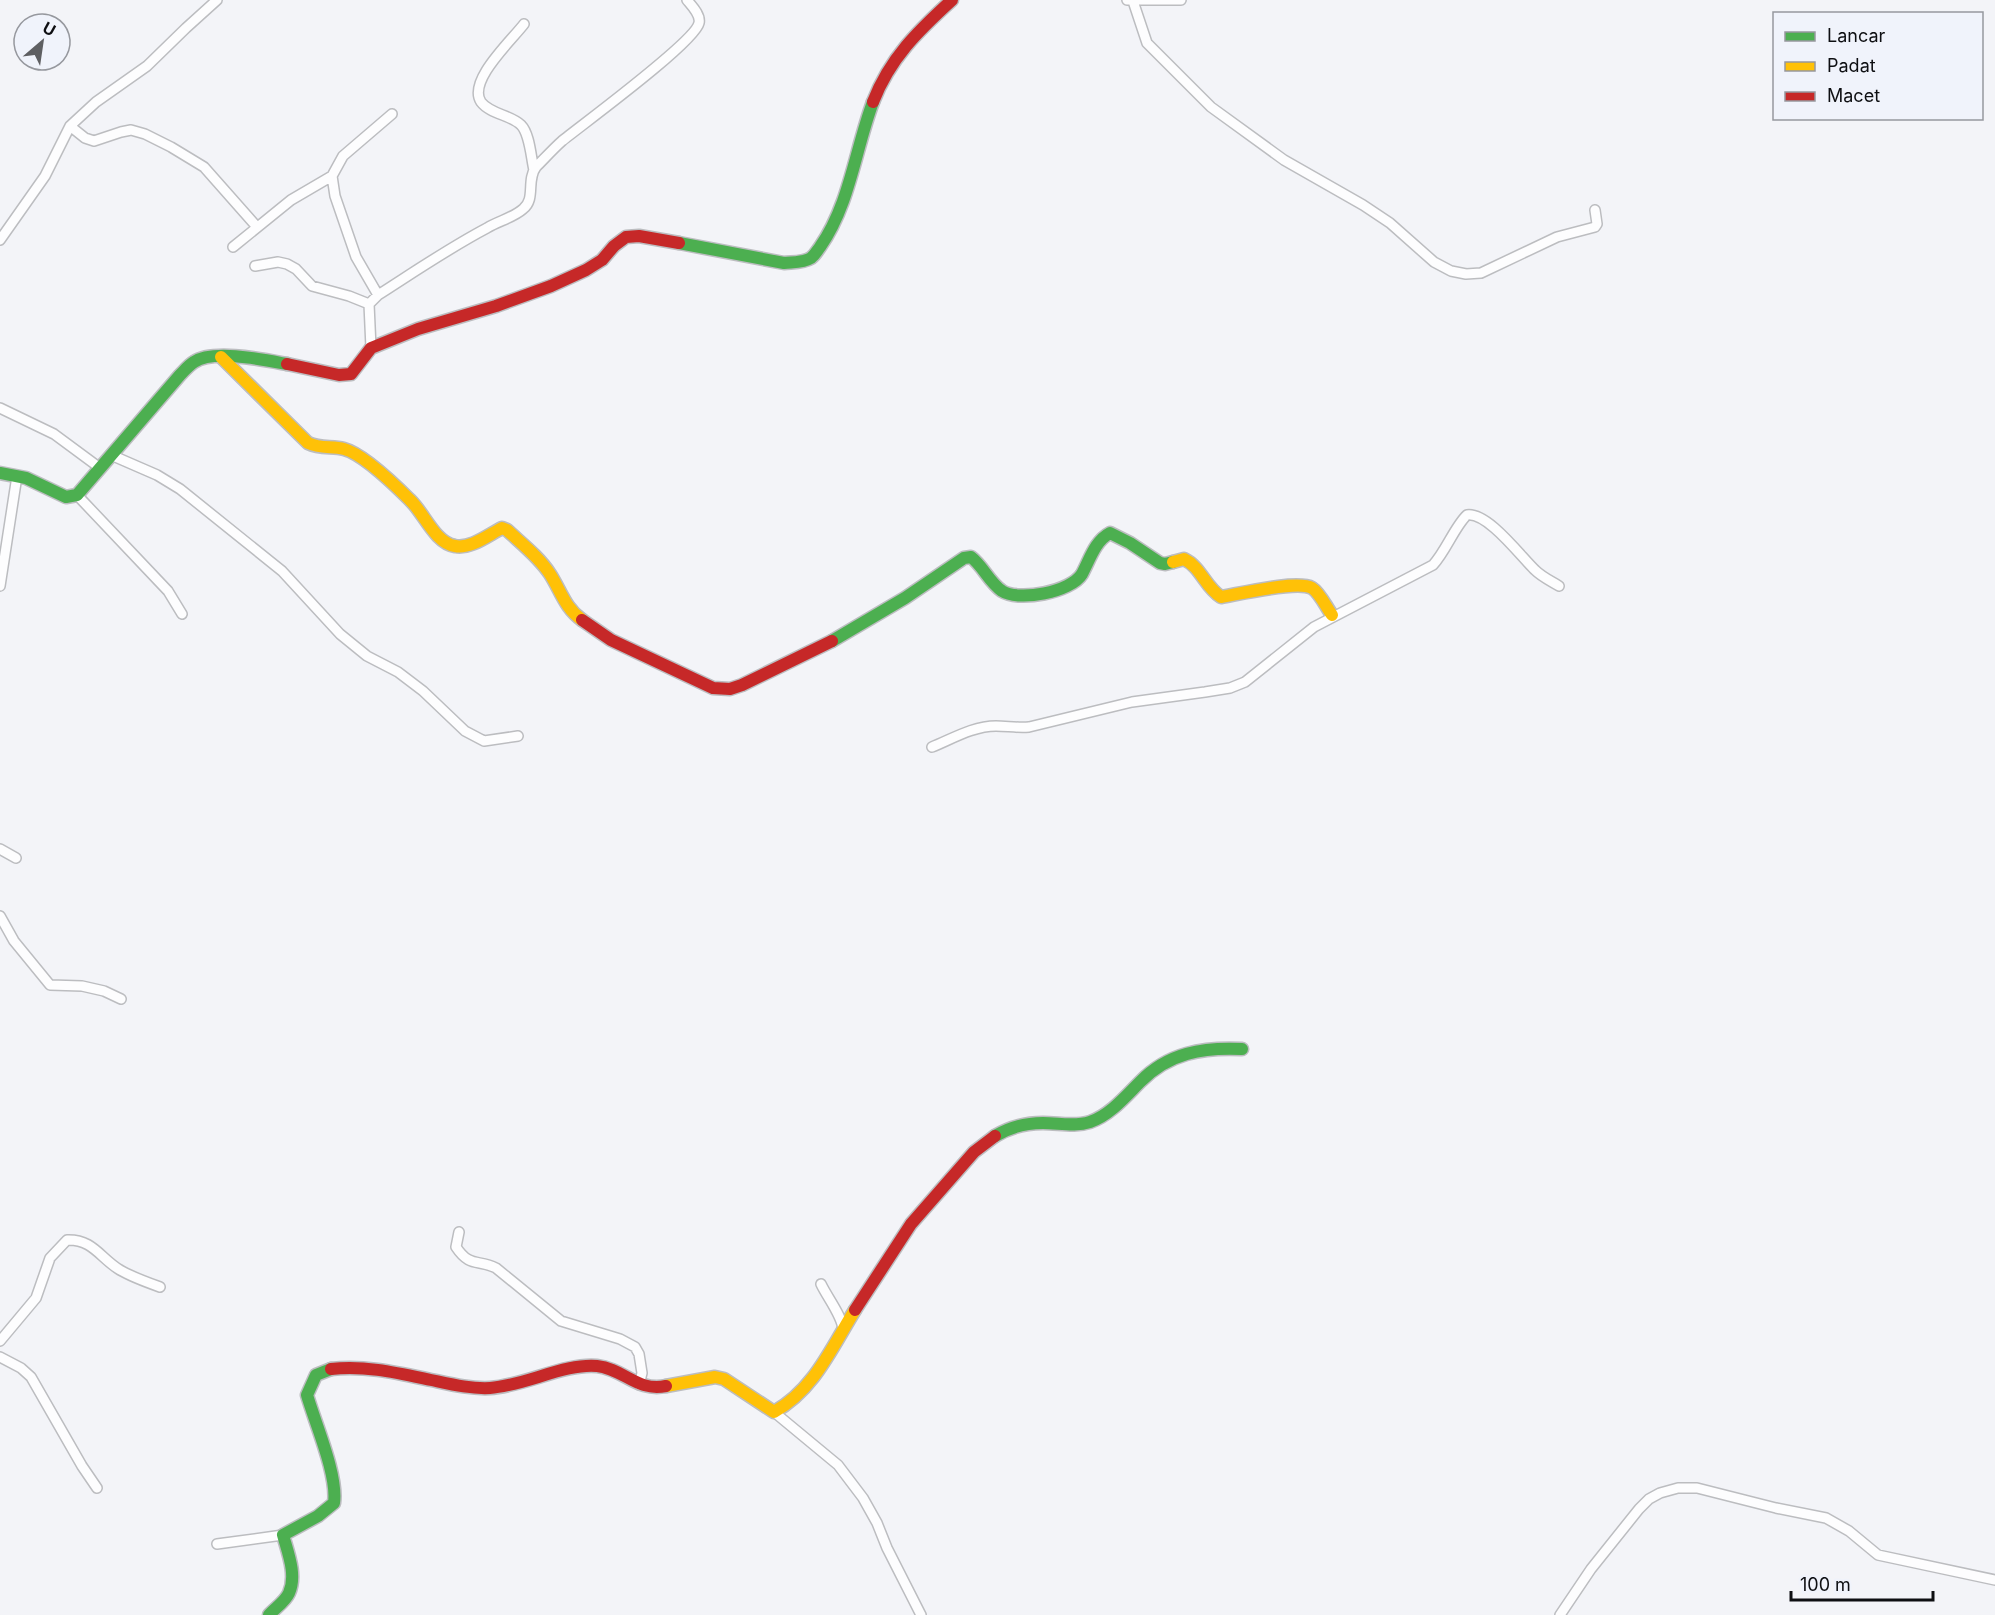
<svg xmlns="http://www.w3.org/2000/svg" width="1995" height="1615" viewBox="0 0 1995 1615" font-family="Inter,sans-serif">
<rect width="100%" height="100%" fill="#f3f4f8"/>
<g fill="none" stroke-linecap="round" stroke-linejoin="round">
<defs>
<path id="street" d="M1127,0H1181
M1133,1L1147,43L1211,107L1284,160L1363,205L1390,223L1434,262L1451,271L1466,274L1481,273L1557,237L1595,227L1597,224L1595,210
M524,24C512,40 467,81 481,102C490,114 511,115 521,125C530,134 531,158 534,170
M70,126L85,138L94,141L121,132L131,130L145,134L171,147L204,167L257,227
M0,240L45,176L70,126L96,102L147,66L186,28L217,0
M233,247L291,200L332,176
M255,266L278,262L287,264L296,269L312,286L349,296L369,304
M378,295L356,257L335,196L332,176L343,156L392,114
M371,348L369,304L378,295C414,272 449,248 487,228C498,221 513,218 523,209C536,199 526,180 536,167C544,159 553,149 562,141C583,124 695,42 699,23C701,15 692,6 687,0
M0,408L54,434L100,468
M111,455L157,475L180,489L282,571L340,634L367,656L398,672L423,691L465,731L484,741L518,736
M77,495L168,591L182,614
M0,586L17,476
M932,747C952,739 973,726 996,726C1007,726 1017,728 1029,727L1132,702L1205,692L1230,688L1245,682L1314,627L1433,565C1446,551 1455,526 1467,515C1488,512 1521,557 1535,570C1542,577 1551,581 1559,586
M0,849L16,858
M0,916L14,941L50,985L82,986L104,991L121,999
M459,1232L456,1247C470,1268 478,1259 496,1268L561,1321L620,1339L635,1347L639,1354L642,1373L639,1385
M821,1284C827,1297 843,1317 843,1330
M0,1341L36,1298L50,1258L67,1240C93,1239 100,1258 120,1270C132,1277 146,1282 160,1287
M0,1357L21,1368L31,1377L82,1466L97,1488
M774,1412L838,1465L863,1498L877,1523L887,1548L921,1615
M217,1544L283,1535
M1560,1615L1591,1569L1639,1509L1649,1499L1660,1493L1678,1488H1697L1776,1508L1826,1518L1849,1531L1878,1555L1995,1580"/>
<path id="fast" d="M679,243L784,263C793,262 803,263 811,258C815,255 817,251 820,247C850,204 855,150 873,102
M0,473L26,478L66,497L77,495L180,375C184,371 189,365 194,362C213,349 265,360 287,364
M832,641L905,598L964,558L971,557C983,566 989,582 1002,591C1019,602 1071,592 1082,574C1090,559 1095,541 1110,533L1130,543L1160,563L1165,564L1173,562
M995,1136C1010,1127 1026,1123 1043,1123C1059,1123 1075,1127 1090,1122C1110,1115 1125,1097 1140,1082C1168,1053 1203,1047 1242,1049
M269,1615C275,1608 285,1602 289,1593C297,1575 288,1553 283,1535L318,1516L334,1503C338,1475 315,1423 307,1395L316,1375L331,1369"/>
<path id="slow" d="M221,357L308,443C320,449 332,446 344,449C363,454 396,486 410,500C424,513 435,543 455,546C471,549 488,535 502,528L507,530C522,544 539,557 550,574C561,591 565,608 582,620
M1173,562L1184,559C1201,567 1205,587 1221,597C1239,594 1297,580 1312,588C1320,593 1326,607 1332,615
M666,1386L715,1377L724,1379L774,1412C814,1390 832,1347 855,1310"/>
<path id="jam" d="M873,102C890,58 918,31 952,0
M287,364L339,375L351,374L371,348L418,329L496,306L551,286L586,270L602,260L614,246L626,237L639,236L679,243
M582,620L611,640L713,688L730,689L742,685L832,641
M855,1310L911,1224L974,1152L995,1136
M331,1369C365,1365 398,1373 431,1380C450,1384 470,1389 490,1388C524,1386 565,1363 597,1366C624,1369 637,1392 666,1386"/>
</defs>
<!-- street casing -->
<use href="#street" stroke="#bcbdc0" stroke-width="12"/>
<!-- fast casing -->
<use href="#fast" stroke="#bcbdc0" stroke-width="15"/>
<!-- slow casing -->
<use href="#slow" stroke="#bcbdc0" stroke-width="15"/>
<!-- jam casing -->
<use href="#jam" stroke="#bcbdc0" stroke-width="15"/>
<!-- street -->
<use href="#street" stroke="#fdfdfe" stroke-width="9"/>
<!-- fast -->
<use href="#fast" stroke="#4caf50" stroke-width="12"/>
<!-- slow -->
<use href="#slow" stroke="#ffc107" stroke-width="12"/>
<!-- jam -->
<use href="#jam" stroke="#c62828" stroke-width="12"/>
</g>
<!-- legend -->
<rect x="1773" y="12" width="210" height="108" fill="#f0f3fb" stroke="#96989e" stroke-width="1.5"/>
<rect x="1785" y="32" width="30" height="9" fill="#4caf50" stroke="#96989e" stroke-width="1.5"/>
<text x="1827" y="42" font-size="18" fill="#0e0f12">Lancar</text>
<rect x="1785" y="62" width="30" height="9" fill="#ffc107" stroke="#96989e" stroke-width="1.5"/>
<text x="1827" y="72" font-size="18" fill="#0e0f12">Padat</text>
<rect x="1785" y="92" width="30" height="9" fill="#c62828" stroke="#96989e" stroke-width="1.5"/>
<text x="1827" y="102" font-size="18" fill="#0e0f12">Macet</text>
<!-- north arrow -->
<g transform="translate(42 42) rotate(29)"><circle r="28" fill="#f0f3fb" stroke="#96989e" stroke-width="1.5"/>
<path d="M0-4.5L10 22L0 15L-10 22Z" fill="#5e5f62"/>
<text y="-9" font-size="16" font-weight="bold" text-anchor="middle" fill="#0e0f12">U</text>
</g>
<!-- scale -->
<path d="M1791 1591v9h142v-9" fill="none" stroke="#0e0f12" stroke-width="3"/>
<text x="1800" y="1591" font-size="18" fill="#0e0f12" stroke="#f0f3fb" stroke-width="4.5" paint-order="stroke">100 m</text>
</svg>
